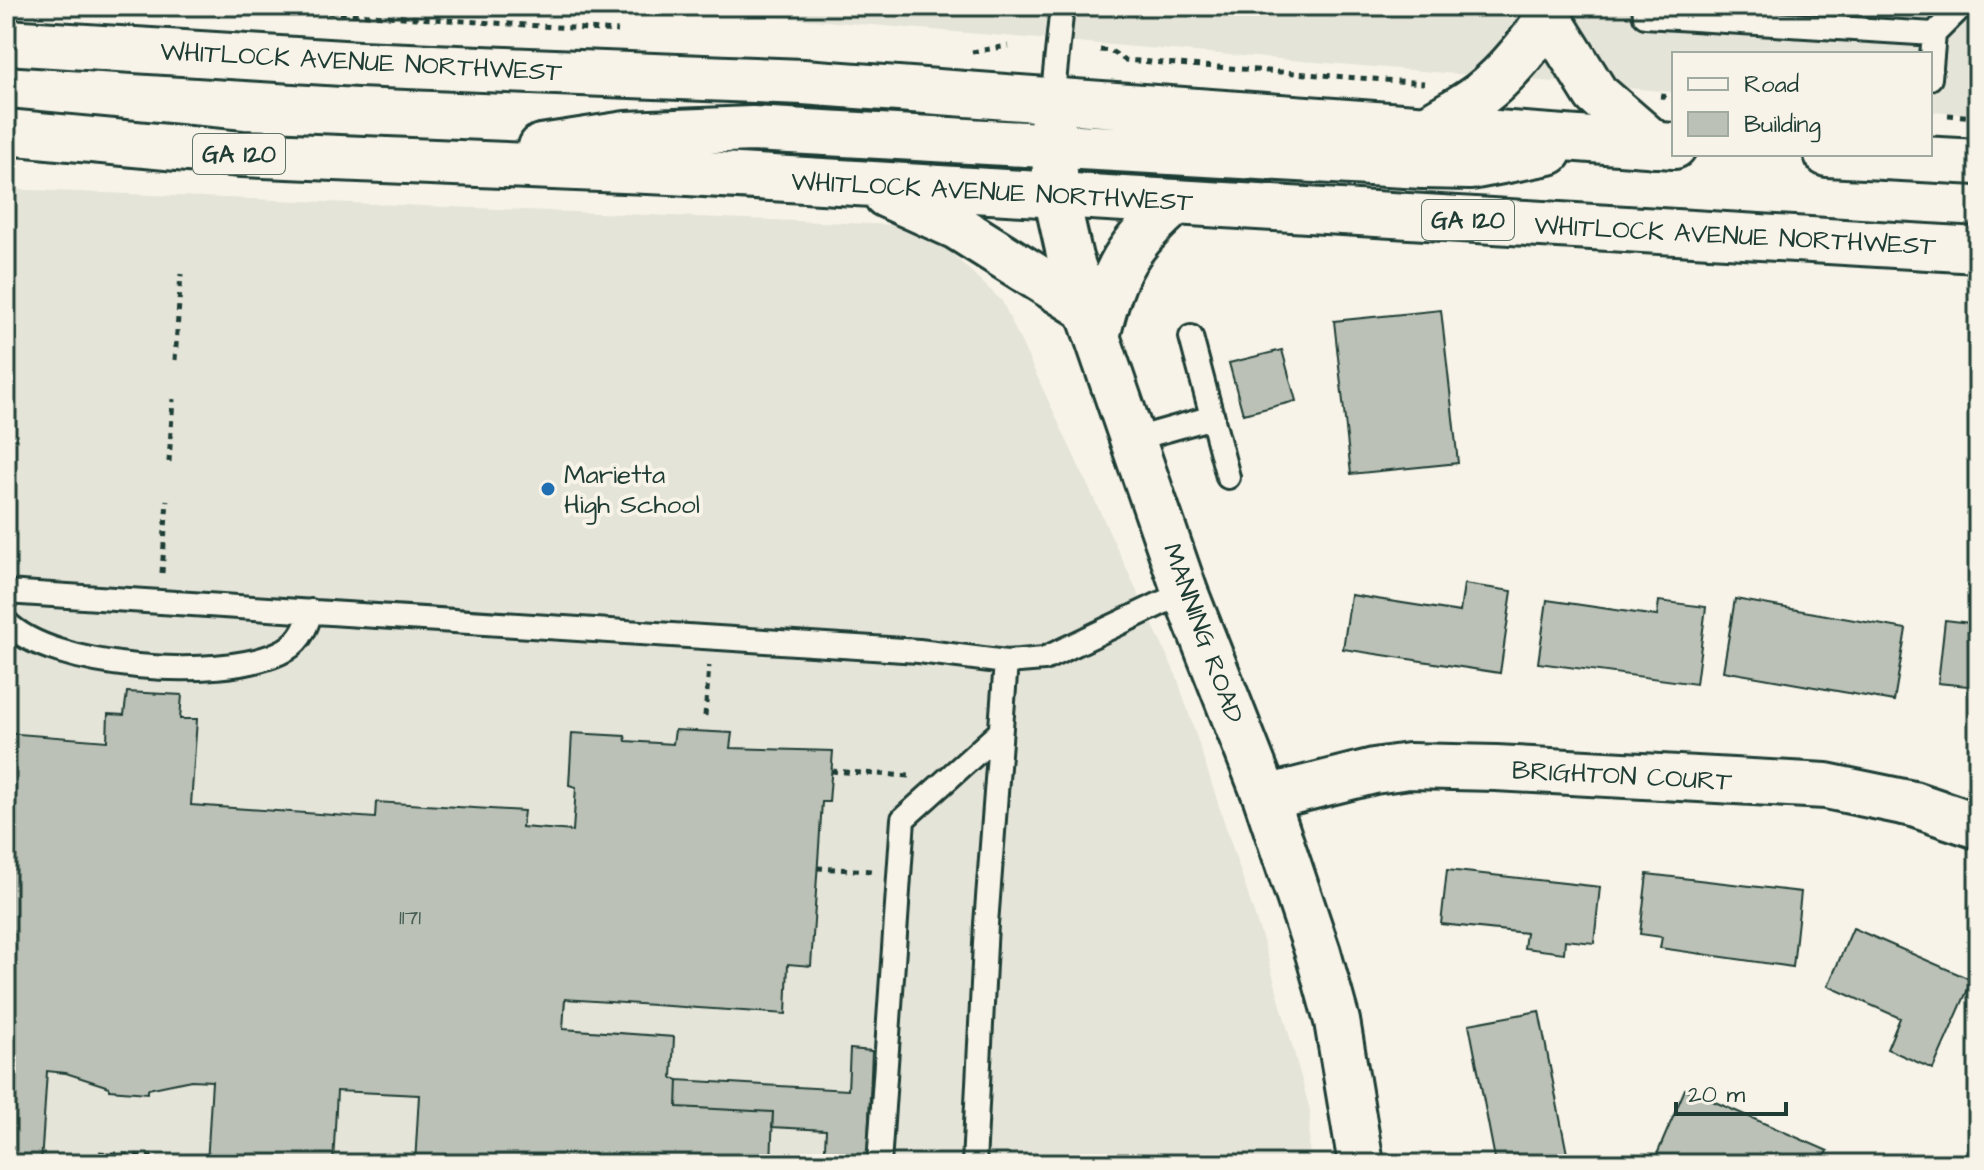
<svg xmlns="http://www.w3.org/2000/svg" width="1984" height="1170" viewBox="0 0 1984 1170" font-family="'Architects Daughter',sans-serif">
<rect width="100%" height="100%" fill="#f7f3e8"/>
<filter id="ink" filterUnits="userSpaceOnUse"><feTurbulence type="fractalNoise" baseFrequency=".0125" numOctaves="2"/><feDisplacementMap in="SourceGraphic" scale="16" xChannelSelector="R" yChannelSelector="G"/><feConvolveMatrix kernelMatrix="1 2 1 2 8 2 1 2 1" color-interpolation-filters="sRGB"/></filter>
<g filter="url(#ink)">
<!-- built -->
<path fill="#e5e4d9" d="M715,6H1978V115L1930,112V54H1674V92L717,12Z
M6,189L897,225L942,244L1002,301L1177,677L1265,947L1310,1110L1309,1164H6Z"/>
<!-- building -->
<path fill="#bbc1b6" stroke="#1f3d34" stroke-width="2" d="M1441,310L1458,463L1351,474L1334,321Z
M1282,350L1296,401L1243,414L1229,363Z
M1464,584L1512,591L1500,673L1343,649L1351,595L1460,612Z
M1735,599L1906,629L1894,701L1723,671Z
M1547,600L1657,616L1659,601L1706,607L1696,684L1538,663Z
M1945,620L1978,624V687L1938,683Z
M127,692L182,695L180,719H197L191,805L375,818L376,802L524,811L522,827L573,831L576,787L569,785L572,733L625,736L626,741L673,744L675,730L732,733L730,748L833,751L829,802H822L811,966L788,964L786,1014L565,999L563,1029L674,1037L672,1078L678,1080L677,1107L773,1112L771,1164H415L419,1095L337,1091L333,1164H207L212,1081L191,1080L148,1089V1093L109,1090V1087L66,1073L47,1071L41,1164H6V733L107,741L108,714L124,715Z
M1447,870L1600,887L1594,943L1565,940L1564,953L1524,948L1526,933L1441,924Z
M1647,874L1801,892L1793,967L1660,948L1662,937L1640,934Z
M1853,928L1972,980L1933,1069L1887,1049L1900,1018L1828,986Z
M1539,1011L1569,1164H1496L1469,1024Z
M850,1049L872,1051L867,1164H824L826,1130L772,1127L773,1112L677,1107L678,1080L848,1090Z
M1685,1089L1828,1151L1822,1164H1666L1655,1159Z"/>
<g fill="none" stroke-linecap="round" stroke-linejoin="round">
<defs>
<path id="lane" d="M1644,6L1645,16L1934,34L1930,78
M1934,34L1962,6
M1052,102L1062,6
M1191,337L1228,477
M1135,439L1213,417
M6,592L919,651L1006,662L1044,659L1185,592
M6,622C52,670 219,681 279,653C298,645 306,630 311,611
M879,1164L903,819L1000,732
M974,1164L986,924L1006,662"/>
<path id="street" d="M1548,17L1596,94L1655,145
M1052,108L1056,195L1070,258L1185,592L1266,798L1318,953L1337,1021L1361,1164
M1427,128C1444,117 1464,107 1481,94C1501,79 1547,30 1550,6
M1266,798L1374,771L1409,766L1496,768L1826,786L1913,804L1975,825"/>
<path id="highway" d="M6,42L359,64L803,82L1674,146
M6,132L242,154L671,172L1978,250
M541,147L626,134L752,129L1423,166L1471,167L1549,152
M1827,154L1978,162
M886,195L957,227L1089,310
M1098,333C1113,270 1127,245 1176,202"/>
</defs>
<!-- lane casing -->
<use href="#lane" stroke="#1f3d34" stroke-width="28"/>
<!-- street casing -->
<use href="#street" stroke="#1f3d34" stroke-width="50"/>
<!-- highway casing -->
<use href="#highway" stroke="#1f3d34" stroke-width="50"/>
<!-- path -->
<path stroke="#1f3d34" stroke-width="5" stroke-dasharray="6 6" stroke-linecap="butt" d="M232,6L618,31
M1100,50L1111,51L1125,60L1424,83
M972,52L1008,46
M1660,96L1674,97
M1948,115L1978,117
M175,360L181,274
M169,462L173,399
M162,573L167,500
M705,716L709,666
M831,771L909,776
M817,868L872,871
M97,1164L98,1153L154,1157V1164"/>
<!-- lane -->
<use href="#lane" stroke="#f7f3e8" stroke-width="22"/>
<!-- street -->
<use href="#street" stroke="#f7f3e8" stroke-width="44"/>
<!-- highway -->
<use href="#highway" stroke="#f7f3e8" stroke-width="44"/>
</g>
</g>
<!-- markers -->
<circle fill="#1f6fb2" stroke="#f7f3e8" stroke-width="3" cx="548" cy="489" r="8"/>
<g text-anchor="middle" stroke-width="8" stroke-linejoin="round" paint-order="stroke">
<!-- number labels -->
<g font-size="22" fill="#465e54">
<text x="410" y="924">1171</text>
</g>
<!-- shield labels -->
<g fill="#f7f3e8" stroke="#60746a" stroke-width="2">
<rect x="193" y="134" width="92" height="40" rx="6"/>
<rect x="1422" y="200" width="92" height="40" rx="6"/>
</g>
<g font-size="24" font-weight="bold" fill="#1f3d34">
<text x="239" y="162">GA 120</text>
<text x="1468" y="228">GA 120</text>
</g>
<!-- street labels -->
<g font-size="26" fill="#1f3d34" stroke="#f7f3e8">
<text transform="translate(361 61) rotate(3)" y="9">WHITLOCK AVENUE NORTHWEST</text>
<text transform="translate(992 191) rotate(3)" y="9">WHITLOCK AVENUE NORTHWEST</text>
<text transform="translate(1735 235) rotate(3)" y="9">WHITLOCK AVENUE NORTHWEST</text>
<text transform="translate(1204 633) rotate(70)" y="9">MANNING ROAD</text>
<text transform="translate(1622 775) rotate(3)" y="9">BRIGHTON COURT</text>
</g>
<!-- poi labels -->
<g font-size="26" fill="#1f3d34" stroke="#f7f3e8" text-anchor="start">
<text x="564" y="483">Marietta<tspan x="564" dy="30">High School</tspan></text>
</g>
</g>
<!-- margin -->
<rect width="1984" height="1170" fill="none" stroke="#f7f3e8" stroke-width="32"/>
<rect x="16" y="16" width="1952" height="1138" fill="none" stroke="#1f3d34" stroke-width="3" filter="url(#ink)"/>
<!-- legend -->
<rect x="1672" y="52" width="260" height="104" fill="#f7f3e8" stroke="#a1aaa0" stroke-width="2"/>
<rect x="1688" y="78" width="40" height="12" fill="#f7f3e8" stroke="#a1aaa0" stroke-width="2"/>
<text x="1744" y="92" font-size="24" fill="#1f3d34">Road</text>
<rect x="1688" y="112" width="40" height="24" fill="#bbc1b6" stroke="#a1aaa0" stroke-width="2"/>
<text x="1744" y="132" font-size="24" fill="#1f3d34">Building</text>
<!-- scale -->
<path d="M1676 1102v12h110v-12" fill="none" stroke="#1f3d34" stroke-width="4"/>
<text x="1688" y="1102" font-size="24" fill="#1f3d34" stroke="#f7f3e8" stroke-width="6" paint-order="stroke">20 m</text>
</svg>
